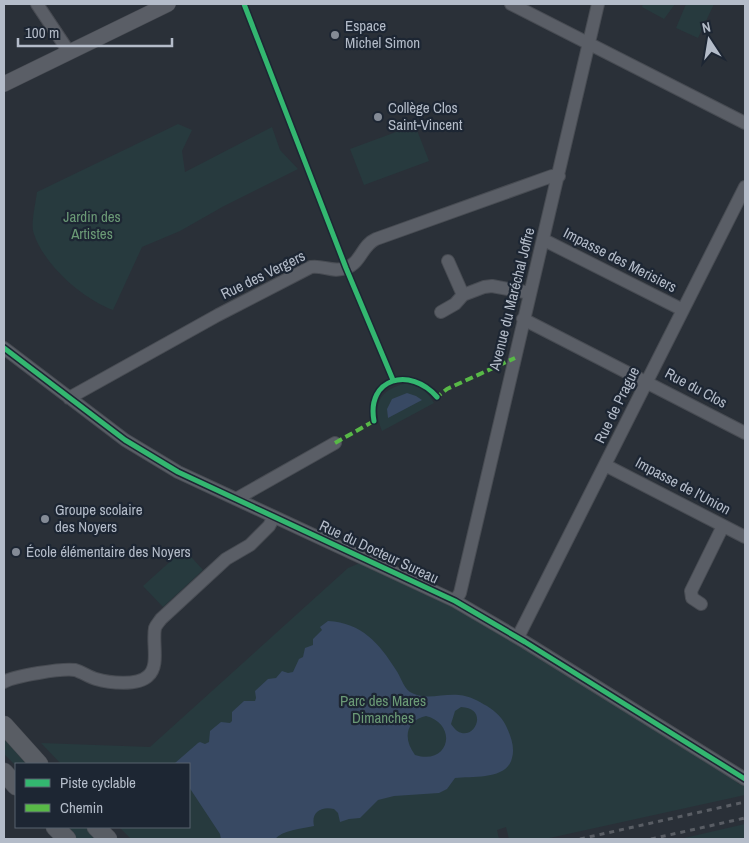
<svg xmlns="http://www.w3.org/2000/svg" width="749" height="843" viewBox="0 0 749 843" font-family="'Archivo Narrow',sans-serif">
<rect width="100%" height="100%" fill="#2a3038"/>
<!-- green -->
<path fill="#273a3e" d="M643,4H675L664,19L642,7Z
M686,4H714L698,38L676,28Z
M178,124L192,130L182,151L185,172L272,127L280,150L298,169L224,206L180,231L142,247L113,310C83,299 44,265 34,234C30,225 36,202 37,192Z
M415,125L429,161L364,185L350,149Z
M404,384C419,383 427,391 434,403L382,431C372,407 378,390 404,384Z
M184,549L203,570L163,607L143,586Z
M367,560L455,601L736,779L738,784L745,783V795L545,839H509L506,827L497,830L499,839H131L119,827H189V764H61L41,743L150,747L348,568Z
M4,738L26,764L15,765L4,754Z
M745,824V839H680Z
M63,827H85L101,839H74Z"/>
<!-- water -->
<path fill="#384963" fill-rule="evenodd" d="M407,393L416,396L422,400L388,418L387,409L392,399Z
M328,621C362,623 379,643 396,670C401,677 403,687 410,692C424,701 444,693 459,695C470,696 478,701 487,706C496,712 503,718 507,728C511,737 515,748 512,758C507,780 473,776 455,778L447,789L439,793L394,796L378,800L360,818L349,819L340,822L338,813L334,809C320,806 311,813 314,826C301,829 283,830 275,839H221L220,834L189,787V764L175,763L198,743L200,742L205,744L209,742L210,731L221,722L230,723L232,721V712L244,701H255L256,698L255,691L268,679L276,678L282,671L288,673L293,672L299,659L303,657L305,648L313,645V639L322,630L320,627ZM461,707C494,708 469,752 451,724L455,711ZM426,716C458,724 450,766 415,755C403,739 405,721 426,716Z"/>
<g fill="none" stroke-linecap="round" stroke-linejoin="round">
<defs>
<path id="minor" d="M37,4L69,52
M511,4L745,123
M544,240L683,310
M448,261L463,295
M441,312L455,304L463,295L484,287L492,286L530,293
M523,319L745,433
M4,348L125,440L178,472L455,601L525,642L745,779
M69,398L218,315L311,267C323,265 333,273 346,268C361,263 362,245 376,239L552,176H559
M605,465L745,537
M236,499L335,443
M455,601L460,593L598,4
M701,604L692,598L691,591L723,526
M518,637L745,187
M4,682C13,676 63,668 75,670C82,672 89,677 96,679C109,683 138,686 148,676C160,666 152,643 155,628C156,625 159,622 161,619L226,559L250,545L269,526L274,517"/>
<path id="tertiary" d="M4,84L168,4"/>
<path id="secondary" d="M4,725L39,764
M4,772L16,786
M55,827L67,839
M96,827L108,839"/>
</defs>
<!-- minor casing -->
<use href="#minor" stroke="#484c53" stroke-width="14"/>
<!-- tertiary casing -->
<use href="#tertiary" stroke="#484c53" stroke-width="16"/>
<!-- secondary casing -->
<use href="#secondary" stroke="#484c53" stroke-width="19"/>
<!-- minor -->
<use href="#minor" stroke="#5a5e66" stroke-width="12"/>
<!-- tertiary -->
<use href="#tertiary" stroke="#5a5e66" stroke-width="15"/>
<!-- secondary -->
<use href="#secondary" stroke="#595d64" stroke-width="18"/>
<!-- rail -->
<path stroke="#595d64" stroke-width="3" stroke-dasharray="5 5" stroke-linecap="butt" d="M580,839L745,802
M651,839L745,818"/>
<!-- quiet -->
<path stroke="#58b947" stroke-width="4" stroke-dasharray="8 4" stroke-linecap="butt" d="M435,395L437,397L447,389L515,358
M335,443L374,421L373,417"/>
<defs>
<path id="cycleway" d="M244,4L346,268L393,380
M4,348L125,440L178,472L455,601L525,642L745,779
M374,421C366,378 410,366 437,397"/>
</defs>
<!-- cycleway casing -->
<use href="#cycleway" stroke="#1d2633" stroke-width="8"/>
<!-- cycleway -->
<use href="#cycleway" stroke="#33b770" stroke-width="5"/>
</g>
<!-- markers -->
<g fill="#848b96" stroke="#1d2633" stroke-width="2">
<circle cx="335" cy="35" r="5"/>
<circle cx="378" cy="117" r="5"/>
<circle cx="45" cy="519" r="5"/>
<circle cx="16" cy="552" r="5"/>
</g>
<g text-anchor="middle" stroke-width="4.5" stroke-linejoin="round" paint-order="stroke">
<!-- poi labels -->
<g font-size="15" fill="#b4bcc9" stroke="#1d2633" text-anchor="start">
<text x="345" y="31">Espace<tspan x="345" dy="17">Michel Simon</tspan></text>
<text x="388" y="113">Collège Clos<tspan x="388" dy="17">Saint-Vincent</tspan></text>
<text x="55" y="515">Groupe scolaire<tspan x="55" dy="17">des Noyers</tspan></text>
<text x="26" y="557">École élémentaire des Noyers</text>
</g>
<!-- park labels -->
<g font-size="15" fill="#6b9a76" stroke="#1d2633">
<text x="92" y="222">Jardin des<tspan x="92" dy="17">Artistes</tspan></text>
<text x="383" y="706">Parc des Mares<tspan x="383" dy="17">Dimanches</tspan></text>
</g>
<!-- street labels -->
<g font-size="15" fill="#b4bcc9" stroke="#1d2633">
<text transform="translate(620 260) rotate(27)" y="5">Impasse des Merisiers</text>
<text transform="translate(263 275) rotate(-26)" y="5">Rue des Vergers</text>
<text transform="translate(512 299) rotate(-76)" y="5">Avenue du Maréchal Joffre</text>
<text transform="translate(696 388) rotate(28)" y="5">Rue du Clos</text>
<text transform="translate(617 405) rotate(-64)" y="5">Rue de Prague</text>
<text transform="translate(683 486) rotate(28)" y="5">Impasse de l'Union</text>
<text transform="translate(379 552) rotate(25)" y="5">Rue du Docteur Sureau</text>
</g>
</g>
<!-- border -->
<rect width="749" height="843" fill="none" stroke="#b4bcc9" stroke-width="10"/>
<!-- legend -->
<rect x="15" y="763" width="175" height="65" fill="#1d2633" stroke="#59626f"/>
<rect x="25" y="779" width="25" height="8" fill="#33b770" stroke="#59626f"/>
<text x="60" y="788" font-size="15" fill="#b4bcc9">Piste cyclable</text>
<rect x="25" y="804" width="25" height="8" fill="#58b947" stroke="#59626f"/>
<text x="60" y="813" font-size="15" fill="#b4bcc9">Chemin</text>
<!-- north arrow -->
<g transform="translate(709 40) rotate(348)" stroke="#1d2633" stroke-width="4" paint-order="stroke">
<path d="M0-4L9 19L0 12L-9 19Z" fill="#b4bcc9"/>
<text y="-8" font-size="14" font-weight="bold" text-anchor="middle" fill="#b4bcc9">N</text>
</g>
<!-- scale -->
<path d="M18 38v8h154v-8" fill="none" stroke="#b4bcc9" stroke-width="2.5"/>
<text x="25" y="38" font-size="15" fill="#b4bcc9" stroke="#1d2633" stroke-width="4" paint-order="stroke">100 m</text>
</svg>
